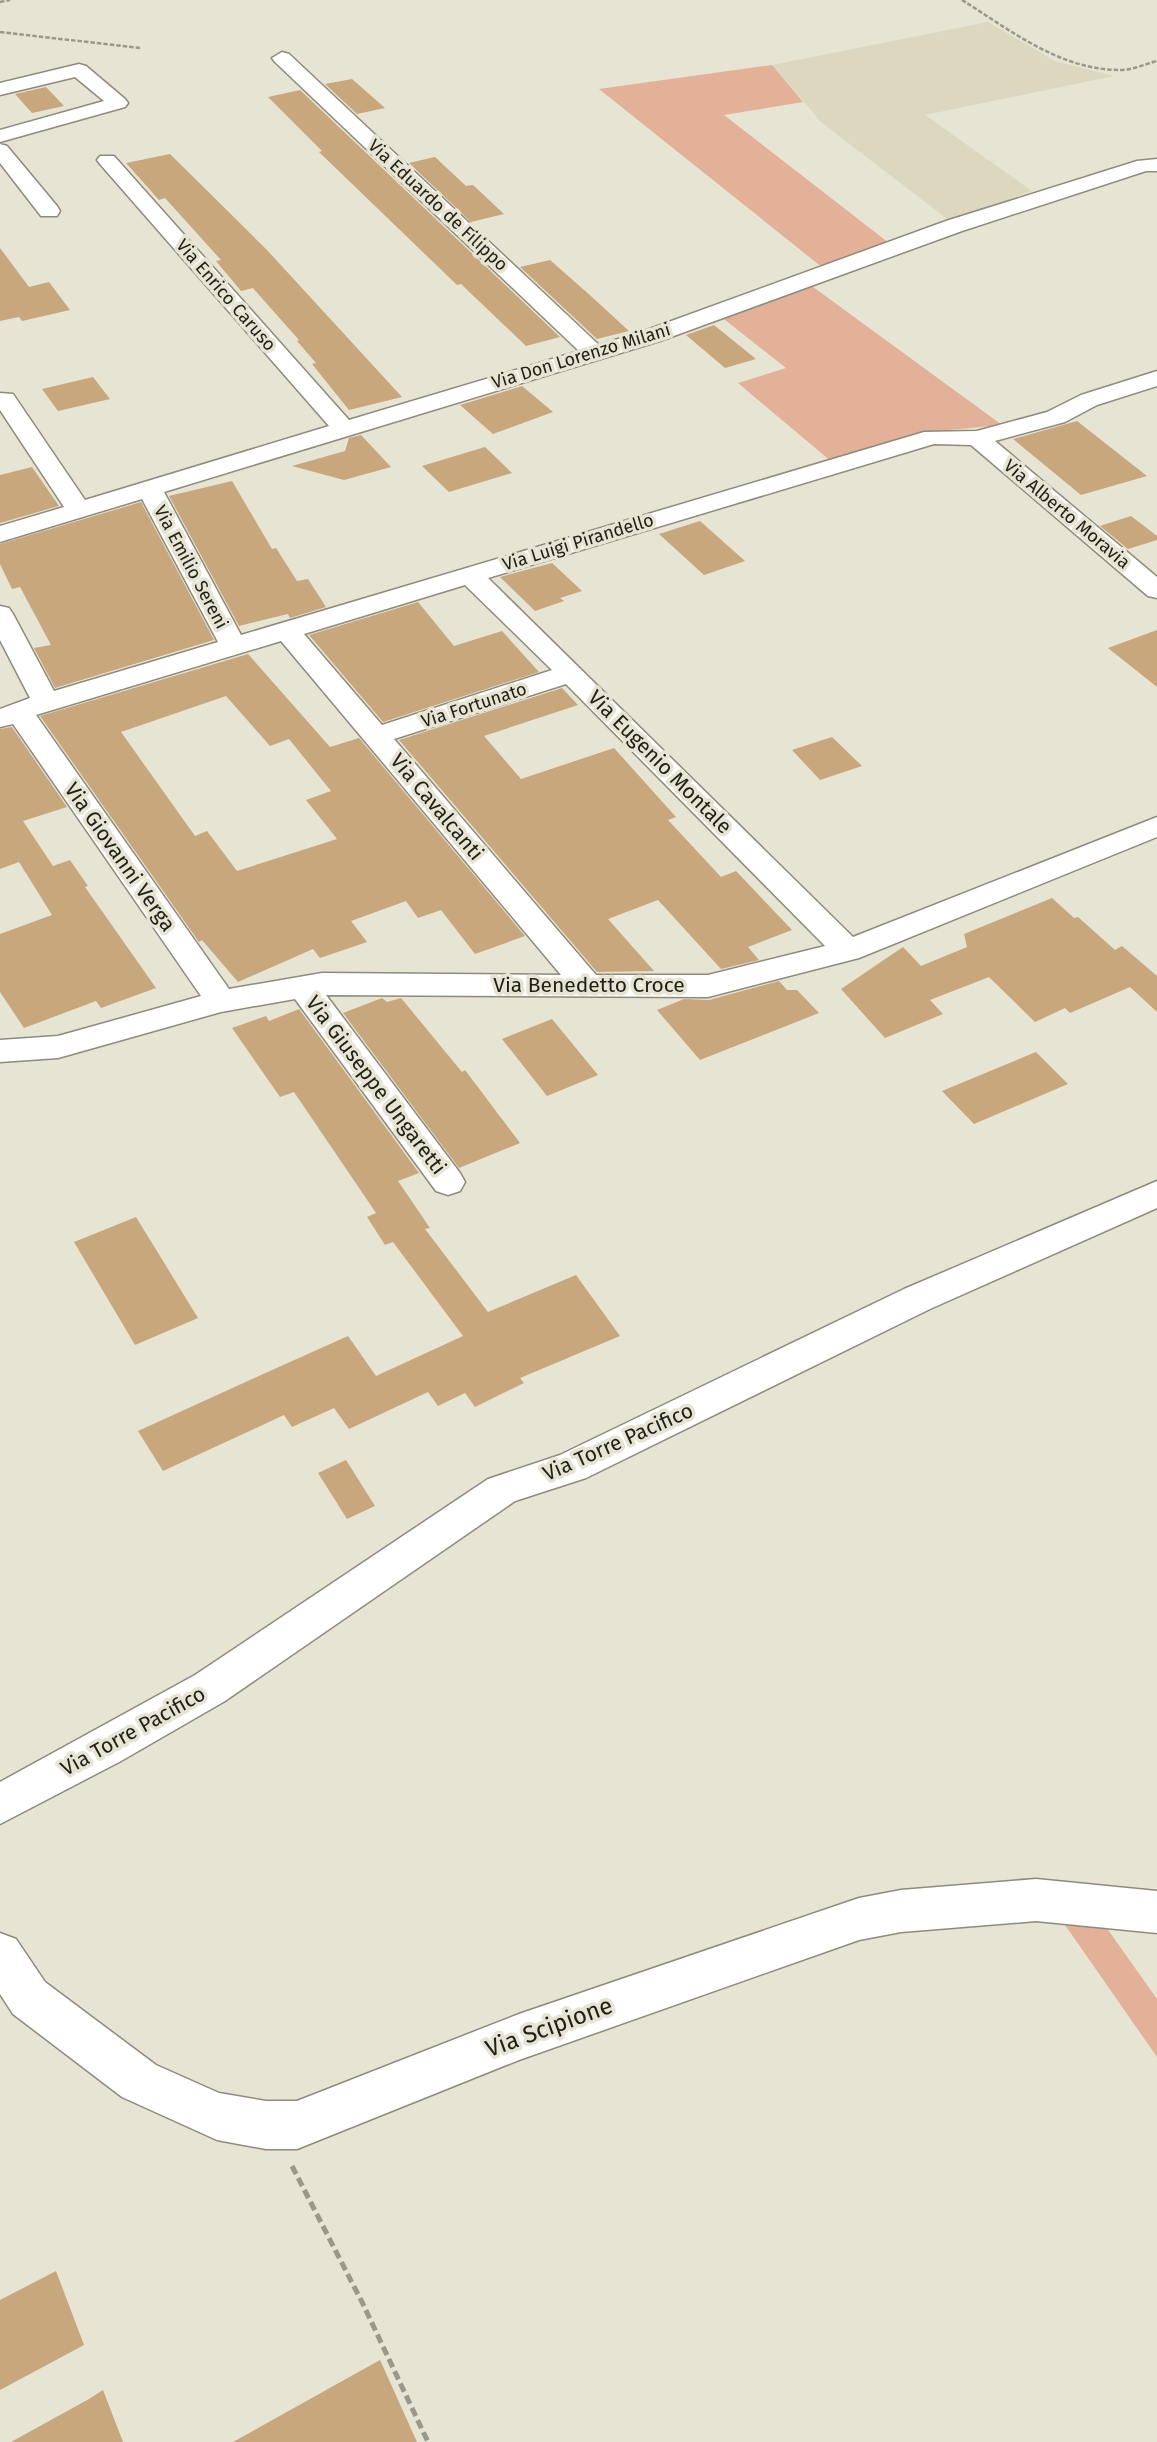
<svg xmlns="http://www.w3.org/2000/svg" width="1157" height="2442" viewBox="0 0 1157 2442" font-family="'Fira Sans',sans-serif">
<rect width="100%" height="100%" fill="#e6e4d2"/>
<!-- built -->
<path fill="#dcd8bf" d="M988,22L1055,61L1114,76L925,115L1032,191L950,221L822,123L772,65Z"/>
<!-- green -->
<path fill="#e3b198" d="M772,65L803,102L724,115L889,243L823,268L599,89Z
M809,284L1002,425L938,431L833,463L738,383L786,368L720,316Z
M1056,1912L1099,1917L1157,1999V2057Z"/>
<!-- building -->
<path fill="#c8a77c" fill-rule="evenodd" d="M352,79L385,108L357,114L325,84Z
M46,87L64,106L32,113L15,94Z
M300,90L560,337L526,346L461,284L457,285L319,152L322,151L268,97Z
M170,154L267,250L402,397L349,410L312,364L316,363L297,341L299,340L253,288L241,291L216,261L221,260L165,198L159,200L126,163Z
M435,157L466,186L473,185L504,214L471,222L409,163Z
M0,248L29,287L49,282L70,310L22,321L19,317L0,321Z
M550,260L592,297L629,331L597,339L520,267Z
M714,325L756,359L725,368L686,335Z
M93,377L110,399L58,411L42,389Z
M522,386L553,412L493,434L460,405Z
M1077,421L1147,476L1081,495L1013,439Z
M361,435L391,467L344,480L292,466L345,451L349,438Z
M485,447L512,473L449,492L422,466Z
M32,467L59,506L0,523V475Z
M232,481L272,549L276,548L297,581L308,579L326,607L290,618L288,614L239,626L169,496Z
M141,502L214,640L55,688L34,648L51,645L20,587L12,589L0,564V544Z
M1131,516L1157,536V540L1128,549L1100,526Z
M700,521L745,561L704,575L659,534Z
M552,563L582,591L560,598L564,601L535,611L500,577Z
M418,602L454,646L502,631L539,672L383,722L309,635Z
M1157,630V687L1108,648Z
M248,654L330,747L359,738L525,936L475,954L441,910L418,918L406,901L351,921L367,942L320,958L313,949L238,982L202,940L199,942L40,716ZM226,696L270,746L289,739L331,791L306,800L337,839L237,871L207,831L195,836L121,732Z
M562,688L578,705L484,736L521,779L614,748L676,817L668,820L721,877L736,871L792,930L748,947L759,960L721,969L658,900L608,919L654,971L597,972L399,740Z
M12,727L67,807L23,821L53,866L70,860L88,886L85,887L156,988L101,1008L96,1001L24,1028L0,992V934L52,915L19,862L0,869V729Z
M832,737L862,766L820,780L792,750Z
M1052,898L1074,918L1078,917L1115,950L1122,946L1157,976V1012L1130,987L1070,1013L1065,1008L1035,1022L989,977L930,1000L943,1014L885,1038L841,989L903,947L921,966L967,947L964,934Z
M779,981L787,990H797L819,1013L700,1060L657,1010L684,999L709,1000Z
M382,998L387,1002L401,998L462,1072L465,1070L520,1143L459,1168L343,1013Z
M299,1009L419,1173L398,1181L430,1228L425,1229L488,1312L576,1275L620,1336L520,1378L524,1383L475,1407L465,1393L438,1406L428,1392L349,1429L334,1408L292,1427L284,1415L163,1471L138,1431L261,1375L348,1336L376,1376L463,1336L393,1242L385,1245L367,1217L376,1213L294,1092L280,1097L232,1028L266,1016L269,1021Z
M552,1019L598,1075L547,1096L502,1039Z
M1036,1052L1068,1084L974,1124L942,1091Z
M136,1217L198,1318L135,1345L74,1242Z
M346,1460L375,1506L347,1519L318,1473Z
M56,2271L84,2345L0,2390V2300Z
M380,2360L417,2442H233Z
M103,2390L123,2442H11L89,2399Z"/>
<g fill="none" stroke-linecap="round" stroke-linejoin="round">
<defs>
<path id="minor" d="M282,52L289,54L599,345L644,331L946,221L1137,161L1157,159V171H1146L962,231L660,341L164,492L241,635L924,432L977,431L1047,412L1081,395L1157,371V386L1097,405L1065,422L995,441L1157,577V598L1148,596L971,445L934,444L488,578L853,937L1157,817V837L859,958L708,997L326,995L460,1173L465,1182L460,1191L448,1195L436,1191L295,999L221,1012L58,1058L0,1062V1040L58,1036L201,996L13,724L0,727V709L30,698L0,640V606L9,608L13,614L54,691L218,642L142,499L0,542V526L64,507L0,410V393L13,394L85,500L329,426L100,164L97,160L100,156H114L349,420L579,351L275,62L272,58ZM465,585L552,670L382,725L304,634ZM281,641L561,975L322,973L229,989L36,715ZM566,684L825,946L708,975H596L394,739Z
M79,64L86,66L125,99L128,103L125,107L0,142V130L104,101L75,77L0,95V83Z
M0,144L7,146L57,206L60,211L57,216H41L0,163Z
M1157,1181V1208L930,1309L586,1478L515,1501L225,1701L121,1761L0,1824V1782L195,1675L488,1479L560,1455L904,1289Z
M1036,1879L1157,1891V1933L1036,1921L901,1932L859,1940L519,2060L297,2149H266L217,2140L122,2097L13,2014L0,1994V1933L16,1939L45,1982L156,2065L219,2093L266,2101H297L519,2014L859,1898L901,1890Z"/>
</defs>
<!-- minor casing -->
<use href="#minor" stroke="#8e8b7b" stroke-width="3"/>
<!-- path-far1 -->
<path stroke="#9a988a" stroke-width="2.5" stroke-dasharray="4.5 2" stroke-linecap="butt" d="M962,0C1010,30 1060,70 1120,70C1133,70 1145,64 1157,61
M0,2L10,0
M0,32L140,48"/>
<!-- path -->
<path stroke="#9a988a" stroke-width="5" stroke-dasharray="9 4.5" stroke-linecap="butt" d="M292,2166L362,2302L428,2442"/>
<!-- minor -->
<use href="#minor" fill="#fff" fill-rule="evenodd"/>
</g>
<g text-anchor="middle" stroke-width="7" stroke-linejoin="round" paint-order="stroke">
<!-- far-street labels -->
<g font-size="18" fill="#1f1e17" stroke="#e6e4d2">
<text transform="translate(438 205) rotate(43)" y="6">Via Eduardo de Filippo</text>
<text transform="translate(226 295) rotate(49)" y="6">Via Enrico Caruso</text>
<text transform="translate(581 356) rotate(-17)" y="6">Via Don Lorenzo Milani</text>
<text transform="translate(1067 514) rotate(40)" y="6">Via Alberto Moravia</text>
<text transform="translate(578 542) rotate(-17)" y="6">Via Luigi Pirandello</text>
<text transform="translate(191 567) rotate(62)" y="6">Via Emilio Sereni</text>
<text transform="translate(474 705) rotate(-18)" y="6">Via Fortunato</text>
</g>
<!-- street labels -->
<g font-size="21" fill="#1f1e17" stroke="#e6e4d2">
<text transform="translate(660 762) rotate(45)" y="7">Via Eugenio Montale</text>
<text transform="translate(437 807) rotate(50)" y="7">Via Cavalcanti</text>
<text transform="translate(120 857) rotate(55)" y="7">Via Giovanni Verga</text>
<text x="589" y="992">Via Benedetto Croce</text>
<text transform="translate(376 1085) rotate(53)" y="7">Via Giuseppe Ungaretti</text>
<text transform="translate(618 1442) rotate(-24)" y="7">Via Torre Pacifico</text>
<text transform="translate(133 1731) rotate(-29)" y="7">Via Torre Pacifico</text>
</g>
<!-- near-street labels -->
<g font-size="24" fill="#1f1e17" stroke="#e6e4d2">
<text transform="translate(549 2027) rotate(-20)" y="8">Via Scipione</text>
</g>
</g>
</svg>
